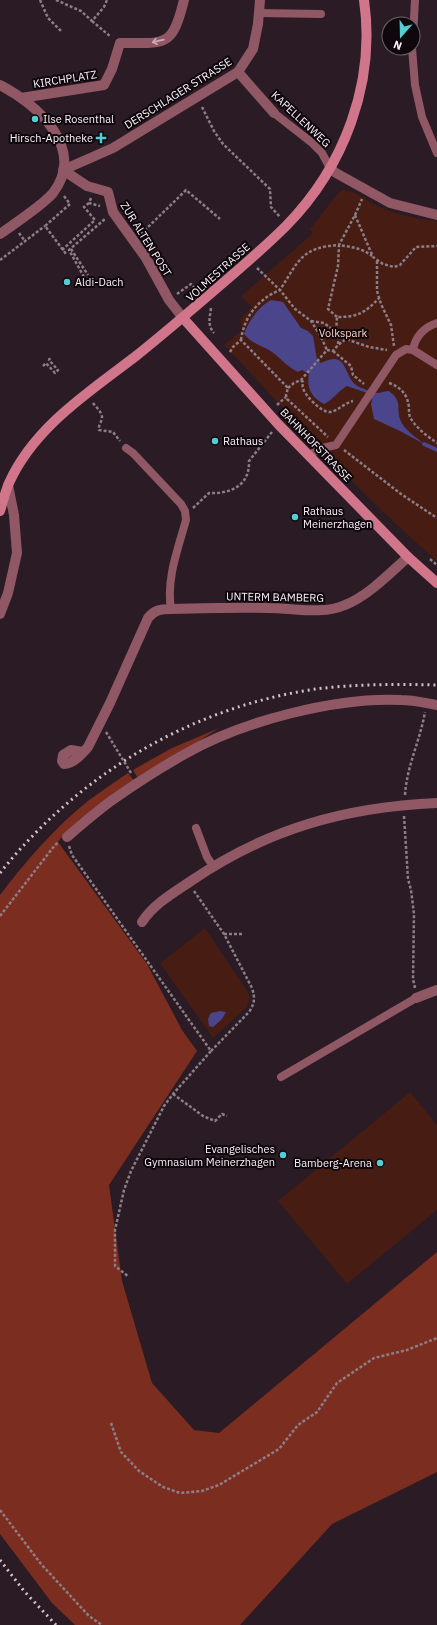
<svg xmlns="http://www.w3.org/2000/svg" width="437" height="1625" viewBox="0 0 437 1625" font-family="'IBM Plex Sans',sans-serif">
<rect width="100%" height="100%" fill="#2a1b25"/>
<!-- green -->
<path fill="#471c13" d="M343,190C356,190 368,202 379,207C398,215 417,219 437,221V561C360,495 293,418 224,345L242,330L240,319L252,307L241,296L313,233L310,229L338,193Z
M205,928L249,994L250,1000L246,1008L213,1038L160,963Z
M410,1092L437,1125V1210L347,1284L278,1201Z"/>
<!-- forest -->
<path fill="#7b2e1f" d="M219,728L139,780L133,770L170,749Z
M128,773L135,782L109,799L61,838L58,842L147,964L182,1030L197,1051L109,1185L122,1281L152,1383L194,1430L219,1433L437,1252V1472L332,1524L240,1625H75L52,1603L0,1534V895C26,861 54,828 88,801C101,791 115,782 128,773Z"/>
<!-- water -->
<path fill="#4b468b" d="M271,300L283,302L301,328L308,331L313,336L317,360L321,363C348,349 343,375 356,385C361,388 371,392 377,393C381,393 385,391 389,391C403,402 396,406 400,419C403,429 416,437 424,444L400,431L374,419L371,404L372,400L370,394L347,386C338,391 333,400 324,404C312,398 306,388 309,374L302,370L298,372C287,367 279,356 269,350C260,345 251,343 244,334C249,321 258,307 271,300Z
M220,1011L226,1012L222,1019L213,1027L209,1026L208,1019L211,1013Z"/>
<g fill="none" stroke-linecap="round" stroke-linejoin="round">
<!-- stream -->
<path stroke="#4b468b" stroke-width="4" d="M424,444L437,450"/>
<!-- path -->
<path stroke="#8c7e87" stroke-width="2.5" stroke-dasharray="3 2" stroke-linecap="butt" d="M40,0L48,18L62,32
M56,0L81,11L92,21L104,7L107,0
M92,21L111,37
M202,107L214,131L223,144L270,189L271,207L280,217
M64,196L70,204L45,226L66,254
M91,198L89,203L100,206
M355,215L362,199
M19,233L25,241
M141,234C156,219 171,205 186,190L220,219
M71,249L88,275
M62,250L95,220L84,207L89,203
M0,260L45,226
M377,261V291L381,304L391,325L394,346
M257,268L280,290C298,262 301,247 339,245L355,215L373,257L383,264L394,267L400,265L416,247L437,246
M84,277L69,250L105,219
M177,294L191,284L198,292
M211,308C210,317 207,325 214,333
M337,317L328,309L338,266L339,245C351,247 362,248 372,256
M311,321L324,323L336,332
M339,335L346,339
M241,340C244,317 258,299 280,290L295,309L311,321L320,335L327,350
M338,344L339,335L336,333L337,317C358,317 365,313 379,298
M333,351L351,366L353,375L364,384
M230,352L233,347L241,340L288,388L286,395L287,399L328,437
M43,366L46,363L55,373L58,370L49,360L50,358
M301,380L303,382C303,384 302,386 303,388C305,396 322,413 330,412C338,411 344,403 353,401
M389,383C401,387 408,395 409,408C409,411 409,414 410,417C416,428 427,436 437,443
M288,388L294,383L301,380L327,350L333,351L338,345L346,339L369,347L387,350
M93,403C95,406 102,412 102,417C102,422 98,425 99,430L113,432L120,441
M277,405L286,397
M344,450L401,494L437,518
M193,508L209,493C230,494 250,486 249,461L272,432
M430,559L437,565
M405,795C407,765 420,741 425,712
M404,816L408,879L411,890L414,914L413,979L415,988
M69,846L72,855L211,1051L173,1094L164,1106L131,1171L124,1190L115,1230V1266L129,1277
M194,891L224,934L252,988C255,998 255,1003 249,1012L211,1051
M0,916L55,845L59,842
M224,934H242
M173,1094L203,1116L215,1121L222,1114L227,1116
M111,1423L121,1452L139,1471L163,1487L180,1493L202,1491L219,1485L279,1449L298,1425L317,1412L337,1383L374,1358L407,1350L437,1338
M0,1510L41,1564L89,1616L102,1625"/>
<!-- service -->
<path stroke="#905764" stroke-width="8" d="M259,13L321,14
M413,38L415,0
M412,48L415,85L422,117L437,153
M274,113L311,142L322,153L330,168
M413,350C415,337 424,327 437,323
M126,448L133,453L181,504L185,511L186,520C178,549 166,579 171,609
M309,456L318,449L336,445L396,355L406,349L413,350L437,365
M196,828L207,857L213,866
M281,1077L416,998"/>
<!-- pedestrian -->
<path stroke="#905764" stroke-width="10" d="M238,72L274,113
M63,170L113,148L238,72L253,49L258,24L260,0
M63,170L87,186L108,192L113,212L146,258L169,300L183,318"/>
<!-- minor -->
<path stroke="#905764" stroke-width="10" d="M0,85C37,104 87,149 53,193C43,205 14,224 0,234
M21,98L104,85L112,69L120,43C166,43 172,48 184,0
M330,168L336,173L390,203L437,215
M0,614L8,593L17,553L14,515L8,485
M83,752L71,750L63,755L62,761L64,764C73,764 82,754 88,747L110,703L148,618C154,610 161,609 171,609C204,608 237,607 269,608C294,608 322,615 345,605C368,596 390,573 408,557
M67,837C81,825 96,812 111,801C135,784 160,768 185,754C242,721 336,697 401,700C413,700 425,703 437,705
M142,922C154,904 173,893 191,881C267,829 345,807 437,803
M416,998L437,990"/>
<!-- secondary -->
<path stroke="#d0758a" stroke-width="10" d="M183,318L278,424L408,557L437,583
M0,511C3,502 5,492 9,483C34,427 89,392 136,356C166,332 195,307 224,282C245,264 266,246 286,226C344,167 376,83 364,0"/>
<!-- rail -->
<path stroke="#cec2c9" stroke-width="3" stroke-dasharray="2 4" stroke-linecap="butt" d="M0,873C78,775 191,707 316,689C356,684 397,684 437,685
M0,1560L24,1591L56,1625"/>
<!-- path-bridge -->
<path stroke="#8c7e87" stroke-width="2.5" stroke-dasharray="3 2" stroke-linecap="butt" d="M106,732L131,773"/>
</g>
<!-- one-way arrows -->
<defs><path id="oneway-shaft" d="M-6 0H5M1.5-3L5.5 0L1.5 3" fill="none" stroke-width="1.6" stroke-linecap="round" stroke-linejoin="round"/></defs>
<use stroke="#cbacb5" href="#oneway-shaft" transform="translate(158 41) rotate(167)"/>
<!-- markers -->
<g fill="#52ccd5" stroke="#0e080c" stroke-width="1.5">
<circle cx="35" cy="119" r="4"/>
<path d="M99 132h4v4h4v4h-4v4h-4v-4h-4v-4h4z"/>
<circle cx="67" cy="282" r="4"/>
<circle cx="215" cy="441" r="4"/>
<circle cx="295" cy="517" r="4"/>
<circle cx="283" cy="1155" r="4"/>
<circle cx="380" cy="1163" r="4"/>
</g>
<g text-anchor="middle" stroke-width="4" stroke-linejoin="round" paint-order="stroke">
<!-- street labels -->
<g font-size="11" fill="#fcf1f8" stroke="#0e080c">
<text transform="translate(65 79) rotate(-9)" y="4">KIRCHPLATZ</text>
<text transform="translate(178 93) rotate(-32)" y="4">DERSCHLAGER STRASSE</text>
<text transform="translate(301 119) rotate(43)" y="4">KAPELLENWEG</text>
<text transform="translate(146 239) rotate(58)" y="4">ZUR ALTEN POST</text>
<text transform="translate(218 272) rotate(-42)" y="4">VOLMESTRASSE</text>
<text transform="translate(316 445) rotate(46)" y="4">BAHNHOFSTRASSE</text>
<text transform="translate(275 597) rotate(1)" y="4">UNTERM BAMBERG</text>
</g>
<!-- poi labels -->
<g font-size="11" fill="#fcf1f8" stroke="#0e080c" text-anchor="start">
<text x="43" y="123">Ilse Rosenthal</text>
<text x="93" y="142" text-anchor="end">Hirsch-Apotheke</text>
<text x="75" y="286">Aldi-Dach</text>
<text x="223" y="445">Rathaus</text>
<text x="303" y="515">Rathaus<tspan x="303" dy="13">Meinerzhagen</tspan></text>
<text x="275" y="1153" text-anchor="end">Evangelisches<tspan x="275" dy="13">Gymnasium Meinerzhagen</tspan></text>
<text x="372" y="1167" text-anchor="end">Bamberg-Arena</text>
</g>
<!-- park labels -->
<g font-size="11" fill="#fdcec3" stroke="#0e080c">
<text x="343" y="337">Volkspark</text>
</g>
</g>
<!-- north arrow -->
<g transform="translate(401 36) rotate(200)"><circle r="19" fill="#0e080c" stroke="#6d656a"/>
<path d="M0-3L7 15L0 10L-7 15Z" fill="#52ccd5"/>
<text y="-6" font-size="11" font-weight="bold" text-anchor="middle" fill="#fcf1f8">N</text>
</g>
</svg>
